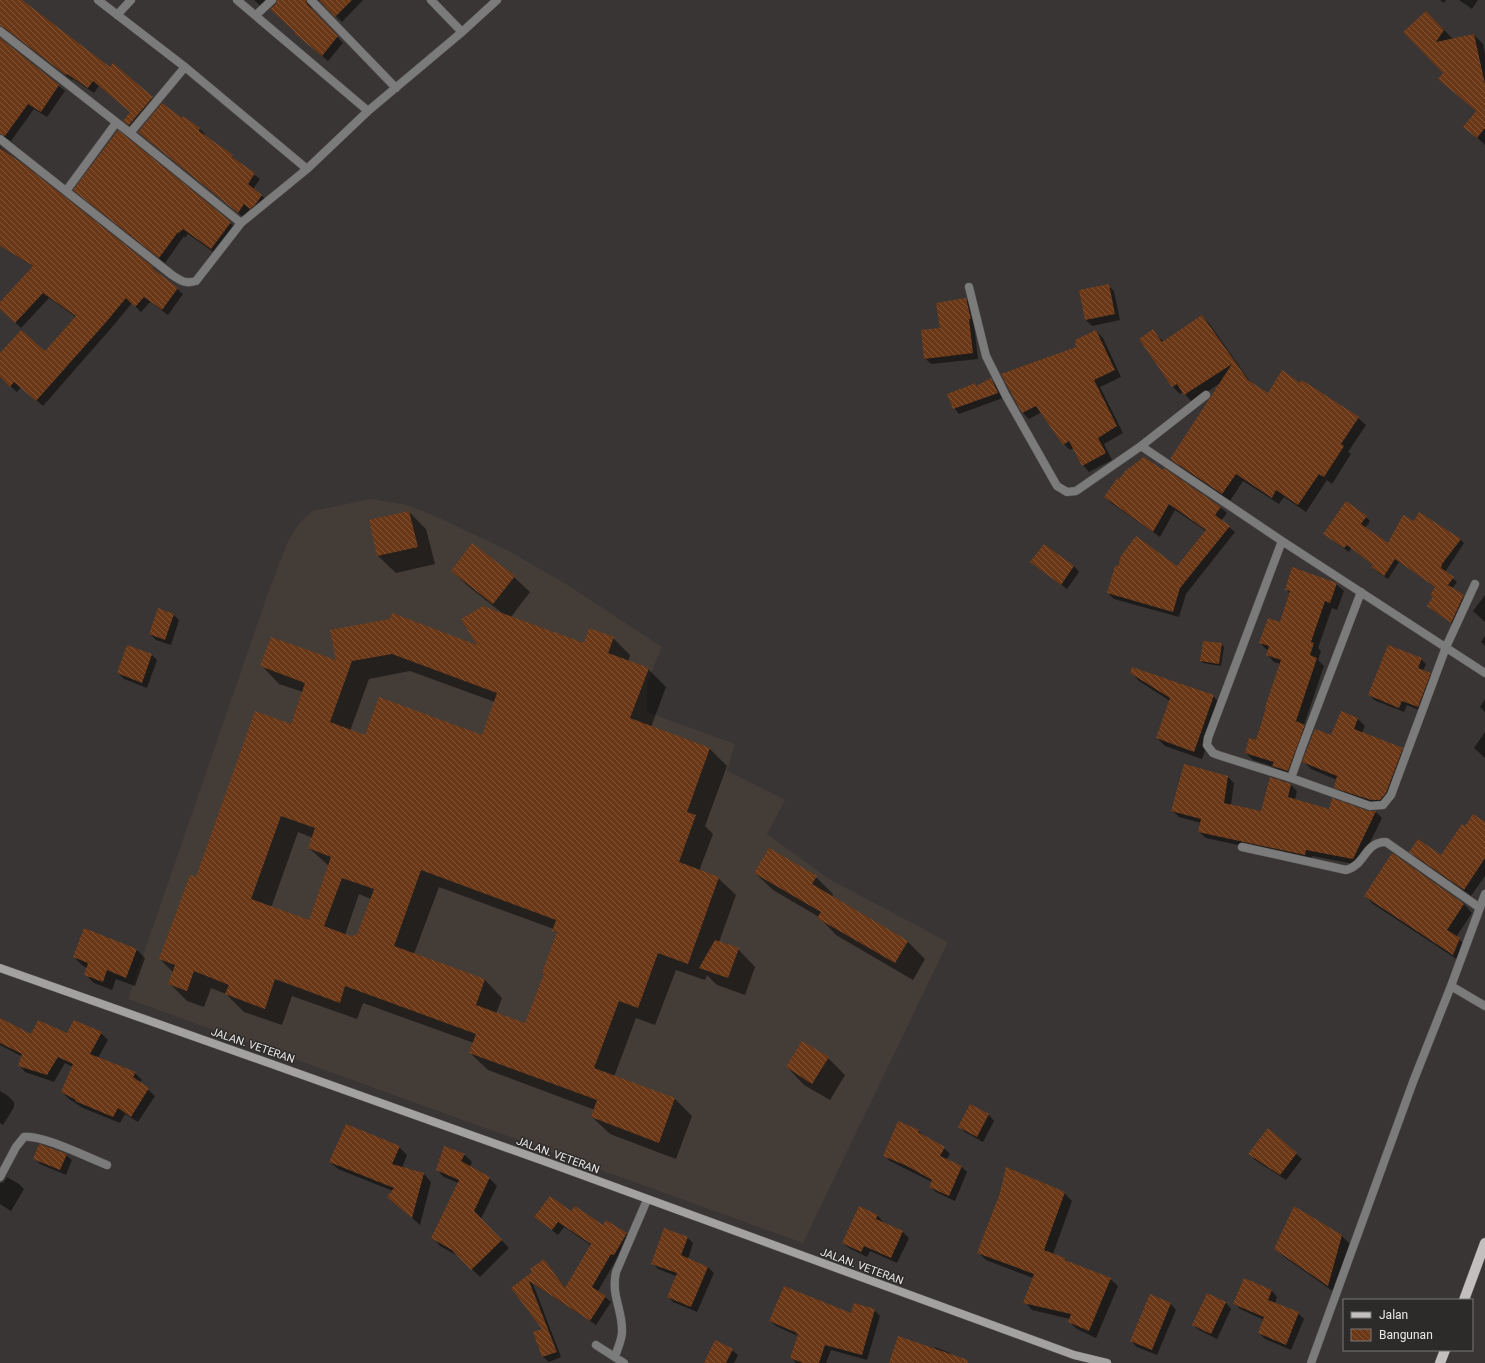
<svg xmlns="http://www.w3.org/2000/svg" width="1485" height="1363" viewBox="0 0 1485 1363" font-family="Roboto,sans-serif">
<defs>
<pattern id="building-back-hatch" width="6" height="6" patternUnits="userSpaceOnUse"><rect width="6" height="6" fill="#6b3817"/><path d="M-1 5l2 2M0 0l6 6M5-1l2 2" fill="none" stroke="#805539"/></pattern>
</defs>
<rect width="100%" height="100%" fill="#383534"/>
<!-- built -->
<path fill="#443c37" d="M371,499L407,505L433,515L507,550L566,584L662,647L647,683V712L735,744L727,771L785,800L767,834L829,879L948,942L803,1243L128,999L267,596L288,541L300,522L312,511Z"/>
<!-- shadow -->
<path fill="#0007" fill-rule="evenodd" d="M0,0H21L110,68L152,98L158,103L131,127L125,121L131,112L99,86L94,93L73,79L72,80L10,32L5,31L1,34L0,39L65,91L47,117L34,109L11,141L7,139L2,141L0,147L152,268L183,294L168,315L150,302L141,312L132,303L113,326L43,406L21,387L17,392L0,377V355L45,353L76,317L49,298L21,328L0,308V303L34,267L0,246Z
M254,0H316L311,4L312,11L343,43L328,61L301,38L278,0H276L265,10Z
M317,0H363L342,22L321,1Z
M1440,0H1446L1444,3Z
M1459,0H1478L1472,9Z
M1426,12L1453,39L1474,35L1483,44L1485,54V145L1465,126L1477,112L1439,79L1444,73Z
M183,118L200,129L205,134L204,135L232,156L236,161L260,179L253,189L267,200L255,213L250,209L243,217L139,132Z
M80,195L230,223L236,228L216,254L188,234L185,238L184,236L165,263Z
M1108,285L1114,291L1120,320L1092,326L1086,320L1080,291Z
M966,299L971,304L976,324L974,325L978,359L931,364L925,358L942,329Z
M1202,316L1209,323L1251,383L1268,394L1301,384L1302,381L1358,418L1366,425L1348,452L1351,454L1332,484L1327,480L1306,512L1284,497L1279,504L1243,481L1230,501L1179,466L1171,459L1220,383L1192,402L1183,392L1180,394L1173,387L1140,339L1153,331L1164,342Z
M1096,331L1103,338L1121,377L1100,387L1123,433L1104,444L1112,460L1089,472L1083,465L1074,448L1070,450L1064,444L1042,412L1029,419L1023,413L1078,348Z
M990,379L996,385L1003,398L959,414L954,408L976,385L978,386Z
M1165,470L1221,508L1227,513L1221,521L1235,532L1186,594L1179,617L1114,599L1108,593L1177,567L1206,531L1175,510L1160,537L1111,503L1105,497L1118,479L1120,480L1163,472Z
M409,512L426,529L435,564L396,573L378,556Z
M1366,517L1370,521L1365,528L1388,544L1414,522L1460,539L1464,543L1445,572L1457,582L1452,589L1468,600L1455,626L1428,606L1434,597L1431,594L1436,587L1399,562L1388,579L1376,571L1372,567L1374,565L1351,548L1349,552L1324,534Z
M472,545L514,577L530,592L511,617L584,644L613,638L630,655L628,662L648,669L666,687L651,727L709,748L727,766L705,826L713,834L699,871L718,878L736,895L719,942L738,949L755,967L745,995L717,985L707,975L705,980L676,970L655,1025L636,1018L614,1077L675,1099L692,1116L676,1159L610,1134L592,1117L595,1110L488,1070L470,1053L474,1043L363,1003L357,1019L292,996L282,1025L244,1012L226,994L211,988L204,1007L187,1001L169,983L173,972L160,959L196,878L291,725L303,692L279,684L262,666L337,661L331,631L480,647L502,613L468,586L452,571ZM410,671L495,702L483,736L366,737L350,731L369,679ZM298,832L313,838L309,848L329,866L309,921L271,908ZM439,887L554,929L558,934L545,974L526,1024L496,1014L502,998L485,980L414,954ZM359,894L371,899L358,936L354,938L345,935Z
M1031,562L1074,566L1079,572L1067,589Z
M1336,584L1344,591L1337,610L1332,608L1318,648L1321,651L1318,660L1324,666L1304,725L1312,733L1295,778L1281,774L1274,767L1253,760L1246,753L1257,742L1281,664L1274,662L1267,654L1268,651L1260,643L1281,624L1290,594L1286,589Z
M1485,595V622L1473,611Z
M174,615L179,620L171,645L156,640L150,634Z
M1485,636V646L1481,642Z
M1222,644L1224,647L1221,666L1203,663L1201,661Z
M152,655L157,660L147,688L124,679L118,673Z
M1421,659L1426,664L1423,671L1430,673L1435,678L1423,712L1407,705L1404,712L1374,700L1370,695Z
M1131,672L1213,696L1221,705L1202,759L1165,746L1157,738L1170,701L1139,681Z
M1485,699V712L1480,707Z
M1358,719L1365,726L1362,733L1402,749L1409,756L1393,800L1387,807H1379L1343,794L1336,787L1337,780L1311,769L1304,762L1332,737Z
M1485,732V758L1474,748Z
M1228,777L1234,783L1231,805L1262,812L1291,785L1297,791L1295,800L1330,810L1376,812L1382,818L1359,865L1312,856L1311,861L1206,838L1199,832L1201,823L1179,817L1172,810Z
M1485,823V876L1471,896L1418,859L1411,852L1442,856L1465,828Z
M755,873L816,877L833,894L832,897L908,942L925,959L913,980L836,935L819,917L773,890Z
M1365,896L1464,904L1472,913L1456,937L1468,947L1461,962L1373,904Z
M137,950L145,958L135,986L116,979L112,990L94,983L85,974L87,968L83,966L74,957Z
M74,1022L101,1033L108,1040L98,1058L135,1073L142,1080L140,1083L155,1096L138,1122L125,1114L120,1123L83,1108L69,1099L62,1092L73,1067L65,1063L54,1082L25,1072L19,1065L23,1057L0,1045V1024L32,1035L67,1034Z
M828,1058L845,1075L830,1100L804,1085L787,1067Z
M0,1091L8,1096L14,1102V1107L3,1125L0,1123Z
M971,1106L989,1115L994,1121L983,1142L965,1132L959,1127Z
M898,1122L919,1131L925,1137L944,1148L950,1154L946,1160L961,1166L967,1172L955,1201L936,1192L930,1187L932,1182L890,1161L884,1155Z
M1268,1130L1302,1159L1286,1180L1255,1160L1249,1154Z
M399,1147L407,1155L402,1168L424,1174L431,1182L420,1225L397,1204L393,1191L338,1169L330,1162Z
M445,1147L465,1155L472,1162L470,1167L489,1178L497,1186L481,1219L509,1248L480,1277L460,1257L440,1246L433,1238L458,1183L444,1177L437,1170Z
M66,1155L72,1160L66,1175L40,1164L34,1158Z
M7,1177L19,1184L24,1189L11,1211L0,1204V1183H3Z
M1001,1193H1064L1072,1201L1053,1254L1065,1259L1069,1263L1110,1279L1118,1286L1096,1338L1077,1329L1069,1322L1070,1319L1032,1310L1025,1302L1033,1278L986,1260L978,1252Z
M859,1207L878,1216L883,1222V1223L903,1232L909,1238L897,1263L870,1251L867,1257L849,1248L843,1243Z
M1295,1207L1342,1236L1351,1245L1337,1294L1284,1257L1276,1248Z
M571,1212L603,1226L626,1233L632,1239L619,1260L617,1258L598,1291L611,1302L596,1325L533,1284L561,1357L549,1362L543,1357L534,1333L544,1329L512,1288L533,1272L544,1260L566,1289L592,1246L564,1227L558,1235L535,1217Z
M687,1237L693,1243L688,1259L708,1267L714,1273L697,1312L673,1302L668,1296L676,1276L658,1269L653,1263Z
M1245,1279L1272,1291L1277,1297L1275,1303L1298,1313L1304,1319L1291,1350L1265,1339L1259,1333L1264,1320L1240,1309L1235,1304Z
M1151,1296L1171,1304L1176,1310L1157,1355L1137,1347L1131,1341Z
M1226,1303L1231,1309L1217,1339L1199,1330L1193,1325Z
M874,1310L880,1316L867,1360L831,1350L826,1363H796L791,1357L798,1336L776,1326L770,1321L851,1315Z
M935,1347L950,1353L955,1358L954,1363H891L934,1350Z
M732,1350L738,1355L734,1363H705Z"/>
<!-- building -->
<path fill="url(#building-back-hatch)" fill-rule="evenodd" d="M0,0H22L110,67L113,63L153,97L129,125L123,121L130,112L93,81L88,88L67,74L66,75L3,27L0,26Z
M277,0H306L307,4L338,36L322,56L294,33L295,32L270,9L276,4Z
M319,0H352L335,17Z
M1426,11L1444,30L1436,42L1474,34L1485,84V128L1477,138L1463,127L1476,111L1438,79L1443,73L1403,32Z
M0,38L59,85L41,112L28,104L5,136L0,134Z
M162,103L182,118L183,116L200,128L199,131L233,155L232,157L255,173L248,184L262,195L255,205L250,209L244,204L238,213L138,132Z
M118,130L231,222L211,249L183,229L179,233L178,232L159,258L73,190Z
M0,148L27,167L153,267L152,268L178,288L162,310L144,297L135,307L126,298L107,321L36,401L14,382L10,387L0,377V353L21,330L45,351L76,316L43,293L15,323L0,309V302L33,266L0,246Z
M1109,284L1115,314L1085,320L1079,290Z
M966,298L971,319H969L973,353L924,359L921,330L940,328L936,303Z
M1202,315L1248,380L1268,393L1282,370L1300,383L1302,380L1359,417L1341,444L1344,446L1324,477L1319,474L1298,505L1276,490L1272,498L1236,474L1222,494L1170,459L1232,364L1184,395L1177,384L1172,387L1139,339L1153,329L1162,342Z
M1096,330L1115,370L1094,380L1117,426L1098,438L1106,453L1082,466L1069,441L1063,445L1036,406L1022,413L1001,374L1076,347L1075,340Z
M991,378L998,393L953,409L947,394L976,383V386Z
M1144,457L1163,470L1164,468L1221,507L1215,515L1230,526L1180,588L1173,612L1107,593L1115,566H1118L1121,556L1136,536L1177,566L1206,530L1169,504L1153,532L1104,497L1118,477L1119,480L1125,471Z
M1346,501L1367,516L1361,524L1388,543L1403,515L1414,521L1419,512L1461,539L1442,564L1441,568L1454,577L1448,585L1464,595L1451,623L1427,606L1433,596L1430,595L1435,587L1395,559L1384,576L1371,567L1373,565L1347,545L1344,548L1323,534Z
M409,511L418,547L377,556L369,520Z
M472,543L515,576L493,604L451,571Z
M1044,544L1074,566L1061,585L1030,562Z
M1292,567L1337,583L1330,603L1325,601L1311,642L1314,643L1310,655L1317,658L1296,721L1305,725L1288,771L1272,766L1274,762L1245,753L1249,738L1256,740L1266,708L1265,707L1281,660L1266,655L1269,646L1259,643L1268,618L1280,622L1290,591L1285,590Z
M483,606L584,643L589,628L614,637L608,653L649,668L630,718L710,748L687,812L696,815L679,862L719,877L688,964L658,953L638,1008L619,1001L594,1068L675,1098L659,1143L591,1117L597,1100L469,1053L476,1034L345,986L340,1003L275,979L265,1009L225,994L229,985L194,971L187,991L168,984L175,965L159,959L190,875L196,877L255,711L291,724L305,683L260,666L271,637L336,660L330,630L390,619L392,613L477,645L461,619ZM392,654L497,693L482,735L379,697L365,735L330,722L352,661ZM281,816L315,828L308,848L331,857L309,920L251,899ZM421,870L556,920L552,931L557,932L542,973L544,974L525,1023L476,1005L485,979L394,946ZM342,878L374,889L357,935L354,934L353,937L324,926Z
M158,608L174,614L165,640L149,634Z
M1203,641L1222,643L1219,664L1200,661Z
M127,645L152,654L142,683L117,673Z
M1388,645L1422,658L1418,668L1431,673L1418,707L1402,701L1399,708L1368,695Z
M1132,667L1214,695L1194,752L1156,738L1170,698L1130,673Z
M1341,711L1358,718L1354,729L1403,748L1386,793L1380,800H1371L1334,788L1337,776L1302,762L1315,729L1331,735Z
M1184,764L1228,776L1224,803L1261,811L1270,777L1291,784L1288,797L1329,809L1332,798L1368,811H1376L1353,859L1306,850L1305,855L1198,832L1201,819L1171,811Z
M1473,814L1485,822V858L1464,890L1409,852L1418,839L1441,855L1462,824L1465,826Z
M769,848L817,876L812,884L908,941L895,963L817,918L821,912L754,873Z
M1392,853L1464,904L1447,930L1460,938L1453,955L1364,896Z
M84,928L137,949L126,978L107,970L103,982L84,975L88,963L73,957Z
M715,940L739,948L728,978L699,968Z
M0,1018L31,1034L38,1020L67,1033L74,1020L102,1032L90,1054L136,1072L133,1077L149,1088L131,1117L118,1108L113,1117L75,1101L76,1100L61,1092L73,1064L58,1057L47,1075L18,1066L22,1054L0,1043Z
M802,1041L829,1057L812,1084L786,1067Z
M970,1104L989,1114L977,1137L958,1127Z
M898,1121L919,1130L918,1132L945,1147L940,1156L962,1166L949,1196L929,1187L932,1180L907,1166L883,1156Z
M346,1124L400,1146L392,1164L424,1173L412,1218L387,1197L394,1188L329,1162Z
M1268,1128L1297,1153L1280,1175L1248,1154Z
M39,1144L67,1154L60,1170L33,1159Z
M444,1146L465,1154L461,1161L490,1177L474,1211L502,1240L471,1270L452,1250L431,1238L459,1180L436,1170Z
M1006,1167L1065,1192L1044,1250L1065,1258V1260L1111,1278L1089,1331L1068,1322L1071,1314L1023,1303L1034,1274L977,1253L1000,1193Z
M550,1196L571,1211L575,1206L603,1225L606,1220L627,1233L614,1255L611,1254L592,1287L606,1296L590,1321L529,1281L557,1352L542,1357L533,1332L542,1329L511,1288L532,1272L530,1269L544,1259L565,1288L591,1244L558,1222L552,1230L534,1217Z
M859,1206L878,1215L876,1219L903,1231L891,1258L864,1246L861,1252L842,1243Z
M1294,1206L1342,1235L1328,1286L1274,1249Z
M664,1228L688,1237L681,1255L708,1267L691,1307L667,1297L677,1273L651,1264Z
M1244,1278L1272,1290L1268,1300L1299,1312L1286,1345L1258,1333L1264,1317L1233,1304Z
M784,1286L851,1313L854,1303L875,1309L862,1355L825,1345L819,1363H803L790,1358L798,1335L796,1334L797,1333L769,1321Z
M1207,1293L1226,1302L1211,1334L1192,1325Z
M1150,1294L1171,1303L1152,1350L1130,1341Z
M898,1336L968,1360V1363H889Z
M715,1340L733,1349L726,1363H704Z"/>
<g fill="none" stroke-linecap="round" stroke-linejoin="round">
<defs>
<path id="street" d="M98,0L185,67L307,169
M237,0L368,111
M311,0L396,88
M431,0L462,32
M117,15L131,0
M256,15L272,0
M0,31L130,133L241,223
M130,133L185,67
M0,139L172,275C181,281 185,284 196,281L241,223L307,169L368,111L462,32L497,0
M66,191L116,123
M969,287L986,356L1006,396L1057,486L1067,492L1076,491L1141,446L1282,541L1485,673
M1141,446L1206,395
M1282,541L1208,738L1207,745L1213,753L1218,755L1291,778L1302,747L1361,592
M1291,778L1370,806L1383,805L1391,795L1446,647L1475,584
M1242,847L1346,870C1366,865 1364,842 1386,842L1480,908
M1451,986L1485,1006
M0,1177L16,1147L24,1137C41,1134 89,1158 107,1165
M596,1345L624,1363
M615,1357C617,1349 623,1338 622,1330C622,1308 611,1296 616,1272L647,1200
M1311,1363L1413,1082L1451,986L1485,894"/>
<path id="secondary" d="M0,968L266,1062L552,1164L1074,1355L1107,1363"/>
<path id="primary" d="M1464,1300L1485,1243
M1440,1363L1445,1350"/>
</defs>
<!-- street casing -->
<use href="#street" stroke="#555251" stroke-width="9"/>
<!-- secondary casing -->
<use href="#secondary" stroke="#555251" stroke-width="9"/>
<!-- primary casing -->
<use href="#primary" stroke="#555251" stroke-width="11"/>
<!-- street -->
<use href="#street" stroke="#7c7b7b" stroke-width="8"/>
<!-- secondary -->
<use href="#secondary" stroke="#a4a1a1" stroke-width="8"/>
<!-- primary -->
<use href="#primary" stroke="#c3bfbf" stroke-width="10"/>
</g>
<g text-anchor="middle" stroke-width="3" stroke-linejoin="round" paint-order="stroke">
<!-- street labels -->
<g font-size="11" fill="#eceae9" stroke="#2d2b2a">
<text transform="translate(253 1045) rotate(19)" y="4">JALAN. VETERAN</text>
<text transform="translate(558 1155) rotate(20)" y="4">JALAN. VETERAN</text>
<text transform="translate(862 1266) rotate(20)" y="4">JALAN. VETERAN</text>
</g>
</g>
<!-- legend -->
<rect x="1343" y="1299" width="130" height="52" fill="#2d2b2a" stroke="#797776"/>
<rect x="1351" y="1312" width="20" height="6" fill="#c3bfbf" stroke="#797776"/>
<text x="1379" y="1319" font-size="12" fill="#eceae9">Jalan</text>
<rect x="1351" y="1329" width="20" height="12" fill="url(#building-back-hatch)" stroke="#797776"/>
<text x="1379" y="1339" font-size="12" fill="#eceae9">Bangunan</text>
</svg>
